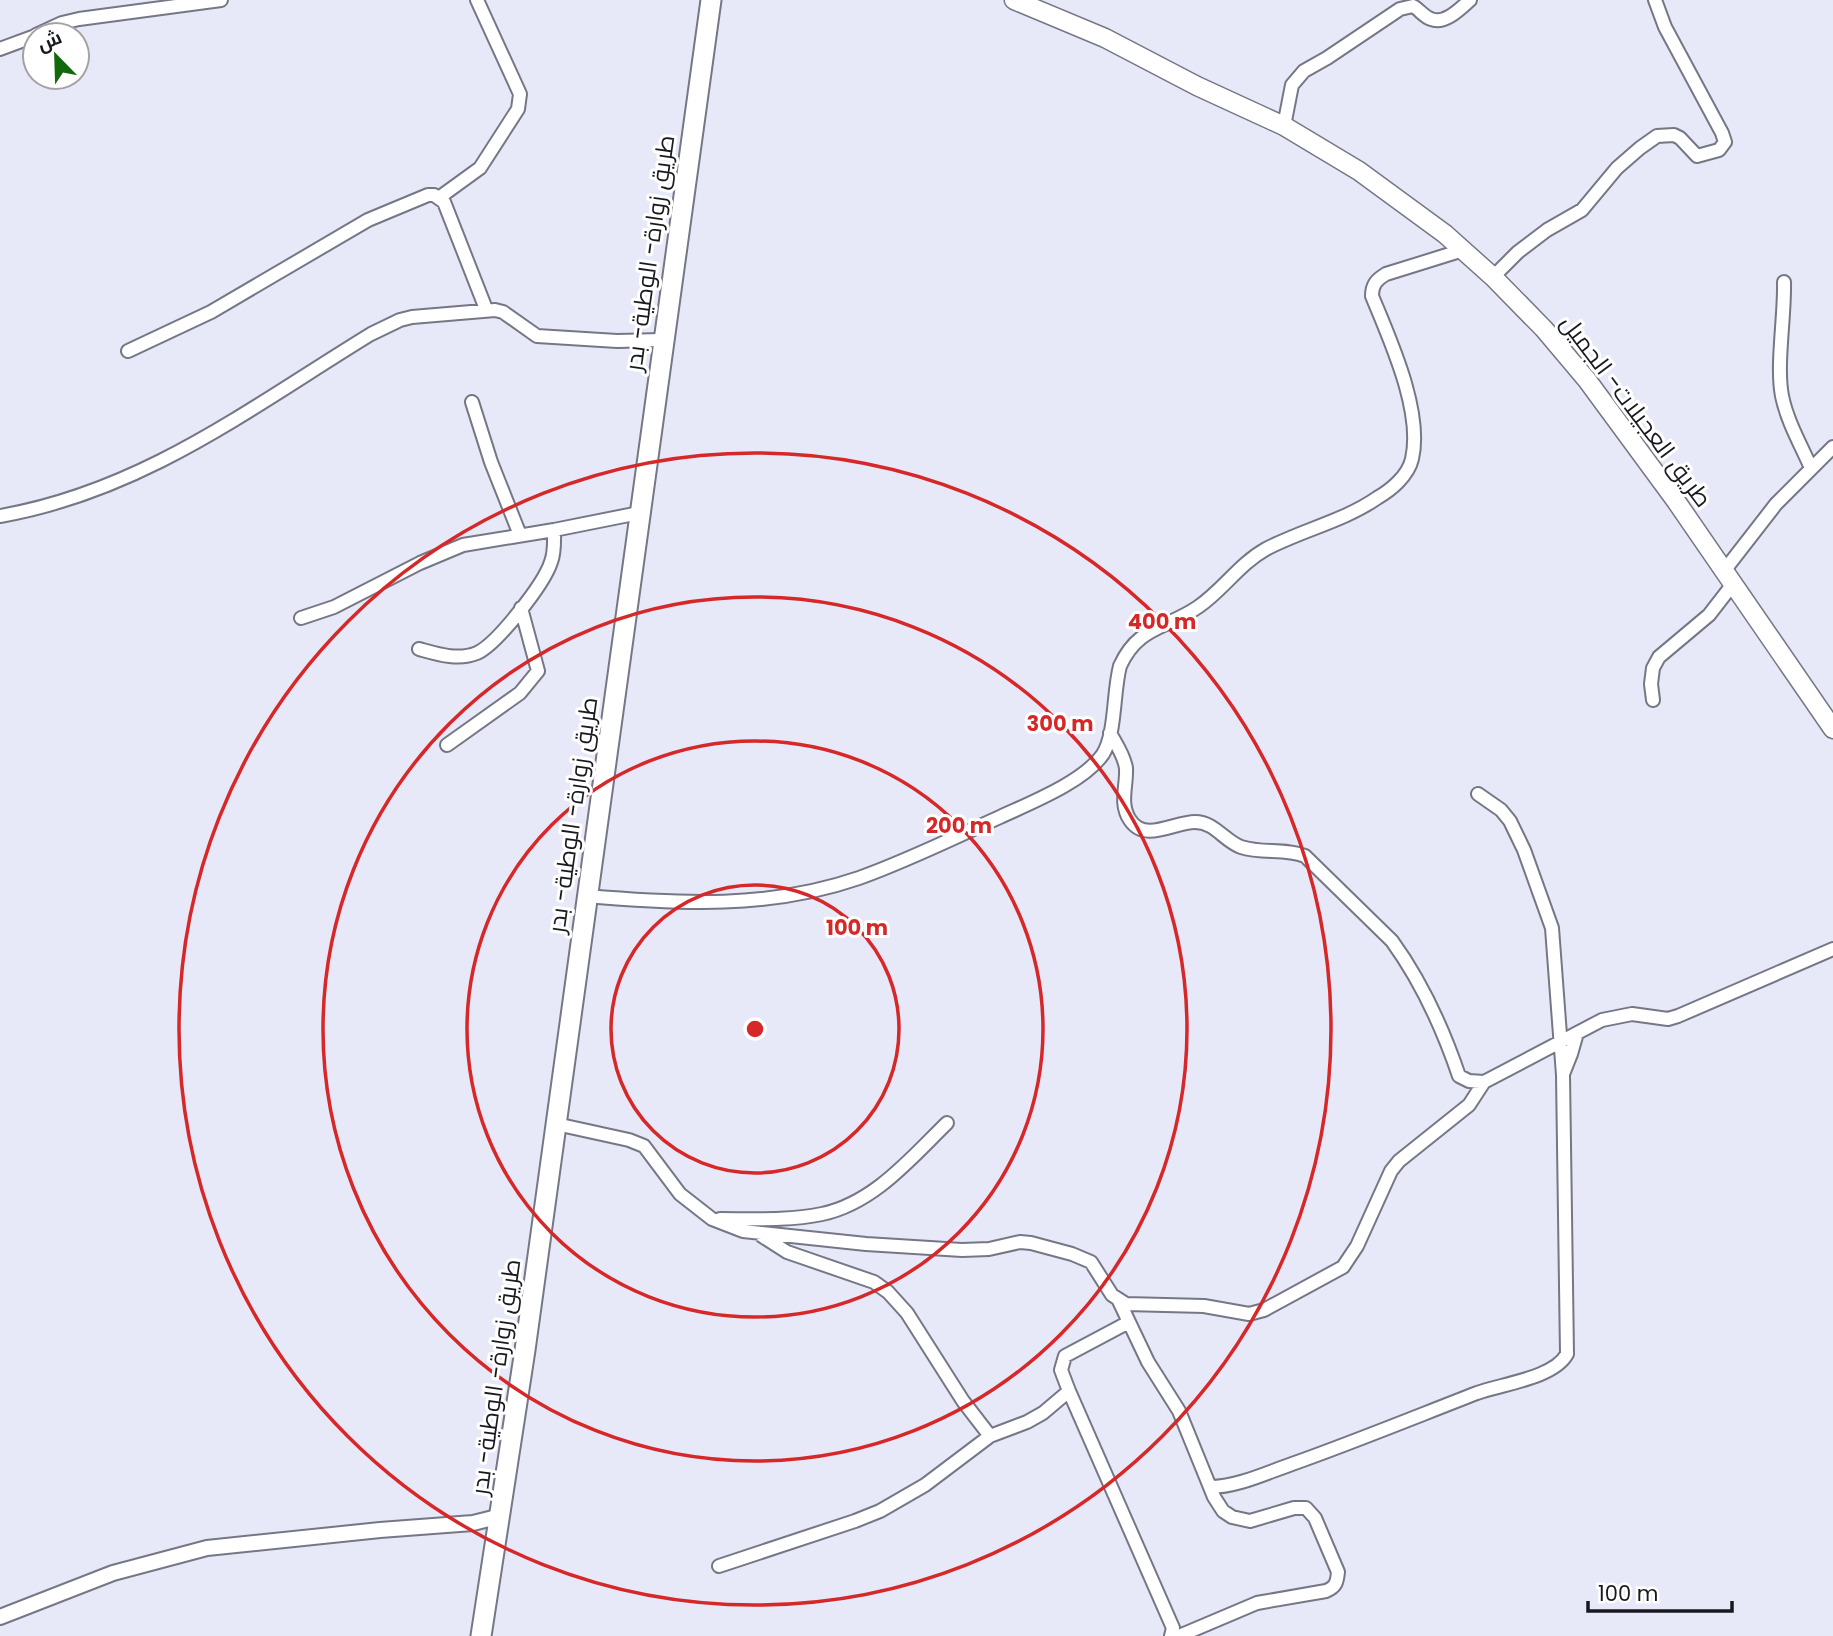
<svg xmlns="http://www.w3.org/2000/svg" width="1833" height="1636" viewBox="0 0 1833 1636" font-family="Poppins,Cairo,sans-serif">
<rect width="100%" height="100%" fill="#e7e9f9"/>
<g fill="none" stroke-linecap="round" stroke-linejoin="round">
<defs>
<path id="minor" d="M36,35L62,23L79,19L221,0
M0,49L35,36
M1284,126L1292,85L1304,71L1327,58L1400,9L1413,6C1419,9 1424,17 1431,19C1445,25 1461,8 1470,0
M440,197L480,168L518,109L520,94L477,0
M1493,277L1518,252L1547,230L1582,210L1617,168L1640,148L1657,136L1674,135L1680,138L1697,156L1719,150L1725,142L1722,133L1665,27L1655,0
M1784,282C1785,316 1776,365 1782,396C1787,421 1801,445 1811,468
M128,351L211,312L368,220L428,195H434L444,202L486,309
M472,402L491,462L520,535
M0,516C143,491 250,408 371,334L400,320L412,317L495,310L503,312L537,336L617,341L662,340
M1724,571L1776,504L1833,447
M301,618L334,607L420,563L463,545L554,530L639,513
M419,649C437,654 458,661 477,653C497,644 544,584 551,562C555,552 554,541 554,530
M1653,700L1651,684L1653,668L1659,657L1709,615L1733,584
M1110,733C1116,744 1124,755 1126,768C1127,786 1119,804 1130,820C1145,843 1174,822 1195,822C1215,822 1224,841 1241,847C1262,854 1285,848 1305,856L1392,941C1421,981 1443,1029 1459,1076L1469,1081L1484,1082L1602,1020L1632,1014L1668,1019L1678,1016L1833,949
M447,745L520,693L538,671L521,608
M587,896C680,904 769,909 859,878C907,861 953,838 1000,817C1030,803 1084,782 1103,754C1116,733 1113,692 1120,666C1138,626 1166,629 1198,607C1223,590 1239,564 1266,549C1302,530 1344,521 1377,498C1391,490 1408,476 1412,459C1423,411 1390,340 1372,296C1372,285 1376,280 1386,274L1463,250
M1563,1074L1571,1054L1577,1033
M556,1124L629,1140L644,1146L680,1194L712,1219L743,1231L866,1244L962,1250L989,1249L1020,1242L1031,1243L1072,1254L1091,1262L1112,1295L1126,1304L1204,1306L1249,1314L1264,1310L1343,1267L1357,1246L1391,1171L1399,1161L1469,1105L1484,1082
M720,1219C754,1219 788,1221 822,1214C874,1203 911,1158 947,1123
M762,1236L787,1252L874,1282L888,1292L907,1313L963,1401L990,1436
M1119,1301L1148,1362L1179,1411L1214,1497L1223,1511L1232,1517L1250,1521L1294,1508H1306L1315,1518L1338,1572C1337,1582 1336,1587 1326,1591L1257,1603L1179,1636
M1069,1391L1173,1628L1171,1636
M1210,1487C1237,1487 1266,1473 1292,1464C1354,1442 1415,1417 1477,1393C1502,1384 1554,1378 1567,1354L1563,1075L1552,928L1524,850L1510,821L1501,810L1478,794
M719,1566L855,1521L880,1511L925,1485L990,1436L1027,1422L1043,1413L1069,1391L1061,1370L1065,1356L1129,1322"/>
<path id="tertiary" d="M0,1617L113,1573L207,1548L380,1530L473,1523L501,1516"/>
<path id="primary" d="M1014,0L1105,38L1197,86L1284,126L1359,171L1445,234L1493,277L1544,329L1587,380L1676,501L1833,729"/>
<path id="trunk" d="M481,1636L525,1350L711,0"/>
</defs>
<!-- minor casing -->
<use href="#minor" stroke="#757785" stroke-width="16"/>
<!-- tertiary casing -->
<use href="#tertiary" stroke="#757785" stroke-width="18"/>
<!-- primary casing -->
<use href="#primary" stroke="#757785" stroke-width="21"/>
<!-- trunk casing -->
<use href="#trunk" stroke="#757785" stroke-width="23"/>
<!-- minor -->
<use href="#minor" stroke="#fff" stroke-width="12"/>
<!-- tertiary -->
<use href="#tertiary" stroke="#fff" stroke-width="14"/>
<!-- primary -->
<use href="#primary" stroke="#fff" stroke-width="18"/>
<!-- trunk -->
<use href="#trunk" stroke="#fff" stroke-width="19"/>
</g>
<!-- distance rings -->
<g fill="none" stroke="#d62828" stroke-width="3.5">
<circle cx="755" cy="1029" r="144"/>
<circle cx="755" cy="1029" r="288"/>
<circle cx="755" cy="1029" r="432"/>
<circle cx="755" cy="1029" r="576"/>
</g>
<g text-anchor="middle" stroke-width="6" stroke-linejoin="round" paint-order="stroke">
<!-- street labels -->
<g font-size="24" fill="#18191e" stroke="#fff">
<text transform="translate(650 253) rotate(-82)" y="8">طريق زوارة- الوطية- بدر</text>
<text transform="translate(1636 411) rotate(53)" y="8">طريق العجيلات- الجميل</text>
<text transform="translate(573 815) rotate(-82)" y="8">طريق زوارة- الوطية- بدر</text>
<text transform="translate(496 1377) rotate(-82)" y="8">طريق زوارة- الوطية- بدر</text>
</g>
</g>
<circle cx="755" cy="1029" r="10" fill="#d62828" stroke="#fff" stroke-width="3.5"/>
<g font-size="21" text-anchor="middle" font-weight="bold" fill="#d62828" stroke="#fff" stroke-width="6" stroke-linejoin="round" paint-order="stroke">
<text x="1162" y="629">400 m</text>
<text x="1060" y="731">300 m</text>
<text x="959" y="833">200 m</text>
<text x="857" y="935">100 m</text>
</g>
<!-- north arrow -->
<g transform="translate(56 56) rotate(337)"><circle r="33" fill="#ffffff" stroke="#a3a3a5" stroke-width="2"/>
<path d="M0-5L12 26L0 18L-12 26Z" fill="#12680c"/>
<text y="-10" font-size="19" font-weight="bold" text-anchor="middle" fill="#18191e">ش</text>
</g>
<!-- scale -->
<path d="M1588 1601v10h144v-10" fill="none" stroke="#18191e" stroke-width="3.5"/>
<text x="1598" y="1601" font-size="21" fill="#18191e" stroke="#ffffff" stroke-width="5" paint-order="stroke">100 m</text>
</svg>
